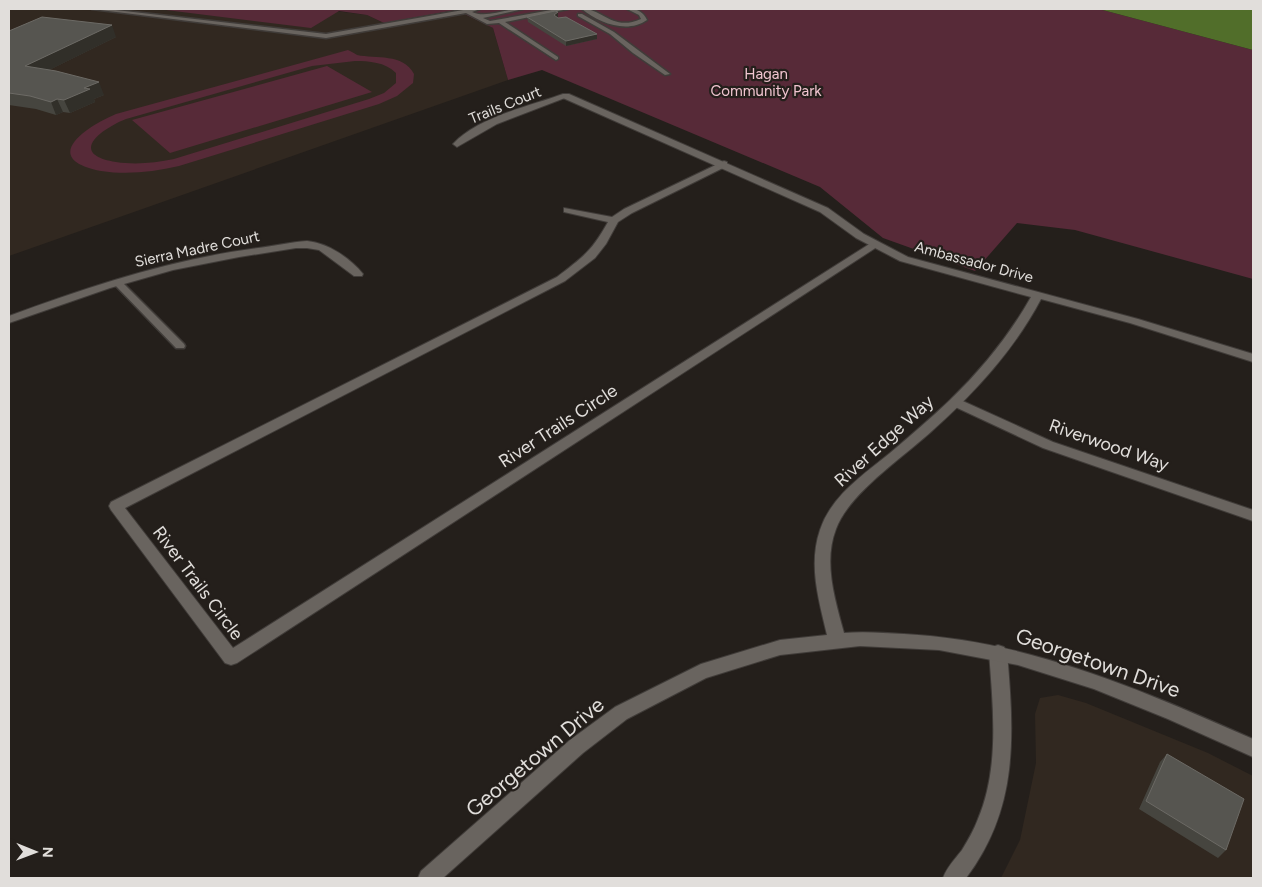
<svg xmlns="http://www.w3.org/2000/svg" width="1262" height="887" viewBox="0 0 1262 887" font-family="Figtree,sans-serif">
<rect width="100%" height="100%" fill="#241f1b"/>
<!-- built -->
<path fill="#312820" d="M9,9H319L367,15L384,23L456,10L493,28L508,80L9,256Z
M1058,695L1086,703L1208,753L1253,776V878H1001L1020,840L1036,763L1035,714L1040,698Z"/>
<!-- green -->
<path fill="#572a38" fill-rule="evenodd" d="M158,9H1099L1253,50V279L1075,230L1017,223L975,271L883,238L820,187L542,70L508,80L493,28L456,10L384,23L367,15L339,11L311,28Z
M348,50C350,51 356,54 357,55C376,59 403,53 414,74L413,83L397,96L379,104L179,166C153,172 127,175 101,171C39,159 85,127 116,114ZM355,61C369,61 385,62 396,73V83L384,93L369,99L174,159C155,163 135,165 116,162C67,154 101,129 126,119L312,66Z
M327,66L372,92L170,153L132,120Z"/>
<!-- water -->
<path fill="#516e2a" d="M1099,9H1253V50Z"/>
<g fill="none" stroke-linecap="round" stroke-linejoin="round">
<defs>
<path id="service" d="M92,9H107L326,34L469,9H480L472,12C486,19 507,8 523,9L483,18L490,21L557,9H568L505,22L558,57V59L556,60L499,23L487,24L466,13L326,38Z
M582,9C603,8 612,32 641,19L639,15L627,9C637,8 643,12 647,20C627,34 599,23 582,9Z
M578,14H582L614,32L670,74L665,75L633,53L610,34L578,16Z
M118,280L121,281L184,344L185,346L184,348H176L115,285V281Z"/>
<path id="minor" d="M563,94L570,96L497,124L457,147L453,144C477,117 530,106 563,94Z
M724,161L727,162V166L632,213L618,222L606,244L595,258L565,281L125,508L233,648L871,243L875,242L880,245L237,663L231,665L225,663L111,510L109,506L111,502L557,277C583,257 592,251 608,222L564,212V208L612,217L624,209Z
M307,241C328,243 350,258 363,274L362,276H354L319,250L307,248H296L239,257L173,270L110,288L9,323V316C90,286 172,259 258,248C274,246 291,242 307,241Z
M956,398L1053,442L1253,510V521L1043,448L951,405L949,402Z
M998,645L1004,647L1007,652C1014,735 1019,808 966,878H943C947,867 955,859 962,850C968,840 974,830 978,819C1000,767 993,707 989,652L992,647Z"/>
<path id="tertiary" d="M563,94H569L828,208L864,234L908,257L1138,319L1253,354V362L1130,323L1041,299C1014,350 976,391 933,430C904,457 849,493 836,529C823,562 835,600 844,633C864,631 884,633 904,634C1027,640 1142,690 1253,739V757L1168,719L1094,689L1018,665L939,650L860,646L780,655L706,678L627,719L583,753L443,878H418L421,871L570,740L615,707L701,664L780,640L827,635C819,601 808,565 820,530C831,496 863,475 890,453C910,436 930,419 950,400C982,369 1009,336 1031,297L900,261L856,238L820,212L563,98Z"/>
</defs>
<!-- service casing -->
<use href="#service" stroke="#403c39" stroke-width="3"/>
<!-- minor casing -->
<use href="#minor" stroke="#403c39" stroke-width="2"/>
<!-- tertiary casing -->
<use href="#tertiary" stroke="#403c39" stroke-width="2"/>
<!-- service -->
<use href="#service" fill="#69645f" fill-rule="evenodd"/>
<!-- minor -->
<use href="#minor" fill="#69645f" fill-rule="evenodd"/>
<!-- tertiary -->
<use href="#tertiary" fill="#69645f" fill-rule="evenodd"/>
</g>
<!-- wall -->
<path fill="#46453f" d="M527,17L558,18H557L597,34V39L566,46L528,22Z
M9,31L116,37L49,70L104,95L94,99L95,102L70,113L63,112L56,115L36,109L9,105Z
M1167,754L1226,850L1218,858L1139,809L1160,762Z"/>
<!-- shaded-wall -->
<path fill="#312f29" d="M558,12V18L554,20V15Z
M112,25L116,37L31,79L25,66Z
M597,34V39L566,46V41Z
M99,82L104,95L94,99L95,102L70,113L64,100L84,88Z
M57,99L63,112L56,115L51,102Z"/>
<!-- building -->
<path fill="#565550" stroke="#6c6a65" d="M555,11L558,12L554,15L558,18L566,17L597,34L566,41L527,17Z
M42,17L112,25L25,66L56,71L99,82L84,88L90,89L64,100L57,99L51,102L30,96L9,93V31Z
M1167,754L1244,799L1226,850L1146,801Z"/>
<g text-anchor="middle" stroke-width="4.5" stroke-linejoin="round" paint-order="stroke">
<!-- far-park labels -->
<g font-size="15" fill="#f1c5d0" stroke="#241f1b">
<text x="766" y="79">Hagan<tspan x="766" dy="17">Community Park</tspan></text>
</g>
<!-- far-street labels -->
<g font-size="15" fill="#e1dedb" stroke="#241f1b">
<text transform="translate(505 105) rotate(-22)" y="5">Trails Court</text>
<text transform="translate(197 249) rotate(-12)" y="5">Sierra Madre Court</text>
<text transform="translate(974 262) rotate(15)" y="5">Ambassador Drive</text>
</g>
<!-- street labels -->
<g font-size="18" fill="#e1dedb" stroke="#241f1b">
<text transform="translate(558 426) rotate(-33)" y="6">River Trails Circle</text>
<text transform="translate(884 441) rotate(-42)" y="6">River Edge Way</text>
<text transform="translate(1109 445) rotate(19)" y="6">Riverwood Way</text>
<text transform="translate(198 583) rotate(53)" y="6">River Trails Circle</text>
</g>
<!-- near-street labels -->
<g font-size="21" fill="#e1dedb" stroke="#241f1b">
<text transform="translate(1098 663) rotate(19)" y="7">Georgetown Drive</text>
<text transform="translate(535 757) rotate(-40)" y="7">Georgetown Drive</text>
</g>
</g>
<!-- border -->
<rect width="1262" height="887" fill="none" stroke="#e1dedb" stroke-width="20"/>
<!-- north arrow -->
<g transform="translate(35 852) rotate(91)" stroke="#241f1b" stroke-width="4" paint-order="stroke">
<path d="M0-4L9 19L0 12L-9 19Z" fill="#e1dedb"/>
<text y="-8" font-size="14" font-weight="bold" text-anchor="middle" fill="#e1dedb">N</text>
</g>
</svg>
